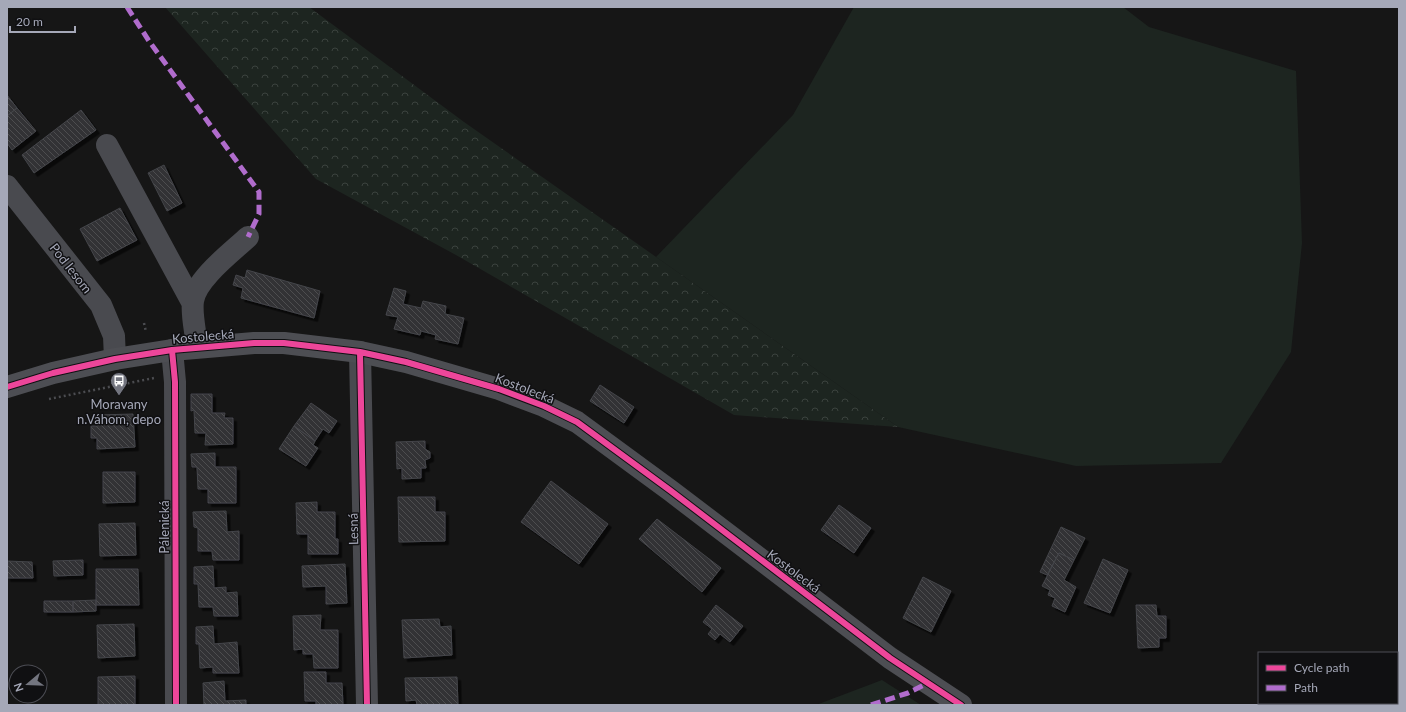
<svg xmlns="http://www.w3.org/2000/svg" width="1406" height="712" viewBox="0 0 1406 712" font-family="Lato,sans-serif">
<defs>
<pattern id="forest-crowns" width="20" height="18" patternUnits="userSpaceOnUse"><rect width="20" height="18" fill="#1d2520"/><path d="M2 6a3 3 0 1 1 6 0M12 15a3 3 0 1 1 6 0" fill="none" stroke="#3b423e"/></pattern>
<pattern id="building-back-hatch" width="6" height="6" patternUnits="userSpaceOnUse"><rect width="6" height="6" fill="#323234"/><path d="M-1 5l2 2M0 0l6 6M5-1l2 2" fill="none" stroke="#4d4d4f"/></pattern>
<filter id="shadow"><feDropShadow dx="3.5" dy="3.5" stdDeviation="0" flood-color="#0009"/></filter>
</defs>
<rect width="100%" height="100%" fill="#161616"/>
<!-- green -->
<path fill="#1d2520" d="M854,7H1123L1149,27L1296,71L1302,243L1291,352L1221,463L1076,466L898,427L656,257L793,115Z
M882,680L921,705H816Z"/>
<!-- forest -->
<path fill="url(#forest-crowns)" d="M165,7H309L464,122L898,427L734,415L456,255L316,179Z"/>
<!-- building -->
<path fill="url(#building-back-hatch)" stroke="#44454a" filter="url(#shadow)" d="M7,95L17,108L7,116Z
M17,108L36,131L12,150L7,143V116Z
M81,110L96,130L34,173L22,155Z
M164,165L182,203L167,211L148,173Z
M120,208L137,240L97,261L80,229Z
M247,270L320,291L314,318L241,298L243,288L233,285L236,275L245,278Z
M394,288L406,291L403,304L421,308L423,301L446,306L445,314L464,318L458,344L435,339L436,335L421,331L420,335L394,329L398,317L386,315Z
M600,385L634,407L624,423L590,401Z
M191,394H212V413H225L224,418H233V444L205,445L206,433H195L194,410L191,411Z
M311,403L337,421L329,433L323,429L315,441L294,426Z
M133,414L135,447L97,449V438H91V426H98L97,415Z
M294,426L315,441L313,445L318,448L306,466L279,449Z
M425,441V449L430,452V458L425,460L426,468H421V478L402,479V468L397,469L396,442Z
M215,453V467H236V503H208V489H198L197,467H192L191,454Z
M103,472H135V502L103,503Z
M551,481L608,524L579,564L521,522Z
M398,497H435V512H445V541L399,542Z
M317,502V512H335V539H338V554H308V534H297L296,503Z
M839,505L871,528L854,553L821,530Z
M226,511L227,532L239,531V560H213L212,551H198V528L194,527L193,512Z
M657,519L721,568L702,592L639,539Z
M135,523L136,555L100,556L99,524Z
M1061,527L1085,538L1074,560L1059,553L1047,575L1040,572Z
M1059,553L1074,560L1064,580L1076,587L1065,612L1052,606L1055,598L1048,595L1050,590L1042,586Z
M1103,559L1128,570L1110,613L1084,603Z
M83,560V575L54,576L53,561Z
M7,561L32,562L33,578H7Z
M345,564L347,603L326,604V586L303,587L302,566Z
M213,566L214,588L226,587V593L237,592L238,616H214L213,607H199L198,584H194V567Z
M96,569H138L139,605H96Z
M923,577L951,591L931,632L903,618Z
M96,600V611L73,612V601Z
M44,601H73V612H44Z
M716,605L743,626L730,642L720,634L715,640L708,634L712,629L703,622Z
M1136,605H1156L1157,616H1166V638H1159V647L1138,648Z
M321,615L320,630H338V668H314L313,654H303V649L294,650L293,616Z
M439,619L440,627L451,626L452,655L404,658L402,620Z
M134,624L135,656L98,658L97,625Z
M213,626L214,644L237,642L239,673H213V667L200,668L199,644H196V627Z
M304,672H326V683H342L343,705H316V701H305Z
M135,676V705H98V677Z
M457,677L458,705H417L416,700L406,701L405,678Z
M224,681L225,701L246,700V705H204L203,683Z"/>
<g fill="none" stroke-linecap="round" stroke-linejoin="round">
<!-- path -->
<path stroke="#4b4c50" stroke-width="2.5" stroke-dasharray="2 3" stroke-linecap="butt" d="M144,323L146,332
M49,399L154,378"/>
<!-- minor -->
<path stroke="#494a4f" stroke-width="22" d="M107,145L192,302
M7,186L101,305L114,336L115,359
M197,347C196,333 191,315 193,301C196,279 232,252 248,237
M172,350L175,382L176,705
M360,352L367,705"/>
<!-- secondary -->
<path stroke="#4d4e53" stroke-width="22" d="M7,387L53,373L115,359L172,350L254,343H284L360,352L406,362L499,389L544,406L577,422L671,491L890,658L961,705"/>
<!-- quiet -->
<path stroke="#b06ccc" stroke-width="5" stroke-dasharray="10 5" stroke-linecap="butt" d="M127,7L149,41L259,192V214L248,237
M871,705L908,693L928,683"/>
<defs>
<path id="cycleway" d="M172,350L175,382L176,705
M360,352L367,705
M7,387L53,373L115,359L172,350L254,343H284L360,352L406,362L499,389L544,406L577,422L671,491L890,658L961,705"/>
</defs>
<!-- cycleway casing -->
<use href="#cycleway" stroke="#101012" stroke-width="8"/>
<!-- cycleway -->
<use href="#cycleway" stroke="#ed469a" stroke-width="6"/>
</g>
<!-- icons -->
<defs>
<symbol id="bus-pin" viewBox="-11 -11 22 30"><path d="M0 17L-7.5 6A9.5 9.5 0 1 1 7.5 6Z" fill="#73757f" stroke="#101012"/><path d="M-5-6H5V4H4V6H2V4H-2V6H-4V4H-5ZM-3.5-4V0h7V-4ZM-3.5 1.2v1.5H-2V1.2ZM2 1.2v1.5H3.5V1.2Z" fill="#fff"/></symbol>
</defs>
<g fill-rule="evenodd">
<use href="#bus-pin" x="109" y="371" width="20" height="27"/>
</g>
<g text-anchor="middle" stroke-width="3" stroke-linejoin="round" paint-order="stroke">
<!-- street labels -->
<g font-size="13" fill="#a5a8b8" stroke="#101012">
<text transform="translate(71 268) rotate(52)" y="5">Pod lesom</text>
<text transform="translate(203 336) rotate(-5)" y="5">Kostolecká</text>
<text transform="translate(525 388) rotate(21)" y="5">Kostolecká</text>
<text transform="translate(164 527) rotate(-90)" y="5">Pálenická</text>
<text transform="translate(353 529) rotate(-91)" y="5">Lesná</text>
<text transform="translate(794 571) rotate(37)" y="5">Kostolecká</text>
</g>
<!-- poi labels -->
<g font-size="13" fill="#a5a8b8" stroke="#101012">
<text x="119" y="409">Moravany<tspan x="119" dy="15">n.Váhom, depo</tspan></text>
</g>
</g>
<!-- border -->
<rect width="1406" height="712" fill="none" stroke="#a5a8b8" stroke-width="16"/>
<!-- legend -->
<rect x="1258" y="652" width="140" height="52" fill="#101012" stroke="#4c4d54"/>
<rect x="1266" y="665" width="20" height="6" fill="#ed469a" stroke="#4c4d54"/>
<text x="1294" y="672" font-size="12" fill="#a5a8b8">Cycle path</text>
<rect x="1266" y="685" width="20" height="6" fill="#b06ccc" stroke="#4c4d54"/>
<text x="1294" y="692" font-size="12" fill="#a5a8b8">Path</text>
<!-- north arrow -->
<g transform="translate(28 684) rotate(251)"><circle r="19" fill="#101012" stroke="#4c4d54"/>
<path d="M0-3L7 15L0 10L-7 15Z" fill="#73757f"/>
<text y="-6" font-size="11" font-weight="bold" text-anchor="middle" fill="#a5a8b8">N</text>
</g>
<!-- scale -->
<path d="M10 26v6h65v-6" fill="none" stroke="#a5a8b8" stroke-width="2"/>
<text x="16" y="26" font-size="12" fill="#a5a8b8" stroke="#101012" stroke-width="3" paint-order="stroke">20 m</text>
</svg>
